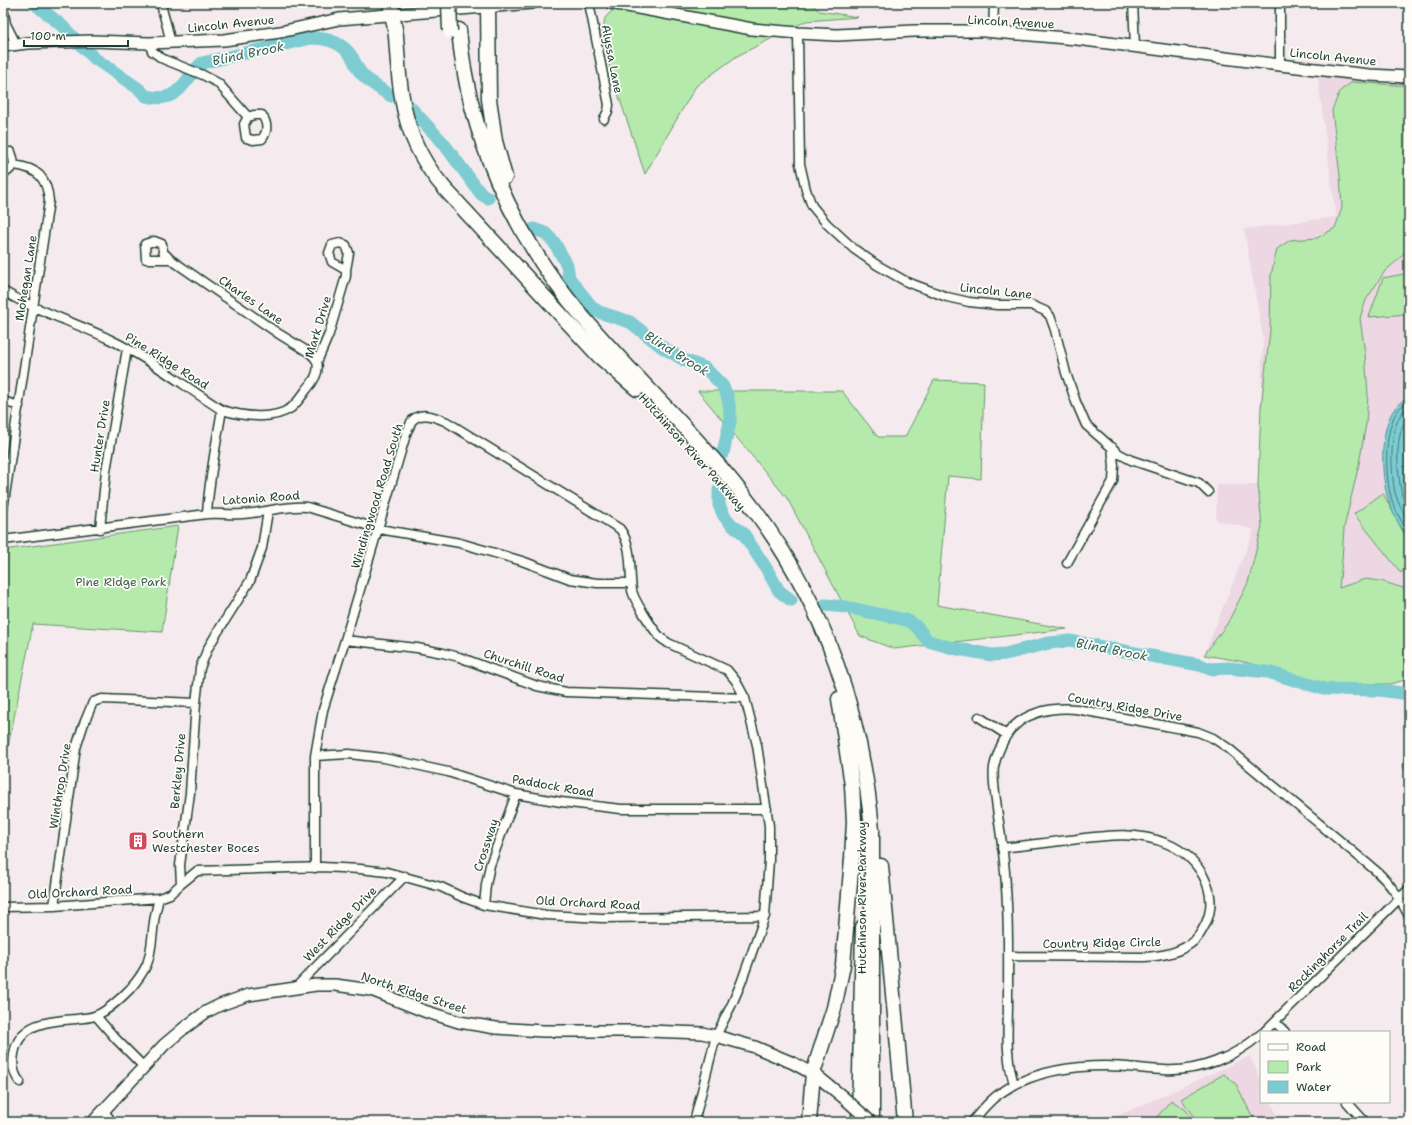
<svg xmlns="http://www.w3.org/2000/svg" width="1412" height="1125" viewBox="0 0 1412 1125" font-family="'Shantell Sans',sans-serif">
<rect width="100%" height="100%" fill="#f5ebee"/>
<filter id="ink" filterUnits="userSpaceOnUse"><feTurbulence type="fractalNoise" baseFrequency=".025" numOctaves="2"/><feDisplacementMap in="SourceGraphic" scale="8" xChannelSelector="R" yChannelSelector="G"/><feConvolveMatrix kernelMatrix="1 2 1 2 8 2 1 2 1" color-interpolation-filters="sRGB"/></filter>
<g filter="url(#ink)">
<!-- built -->
<path fill="#ecd7e3" d="M1317,72L1409,81V654L1204,655L1254,530L1216,520L1217,485H1258L1263,338L1244,229L1336,217Z
M1250,1056L1261,1080V1102H1271L1280,1122H1102L1145,1104Z"/>
<!-- green -->
<path fill="#b6eaac" stroke="#6a9470" d="M619,3H811L819,11L858,17L806,21L737,56L696,86L645,174L612,76L602,37L605,18Z
M1352,82L1409,86V247L1398,260L1385,271L1366,300L1360,318L1365,353L1368,394L1366,424L1359,464L1344,528L1342,560L1339,588L1365,579L1381,581L1409,590V679L1390,684H1322L1299,676L1240,661L1204,655L1227,624L1248,583L1262,526L1258,485L1261,407L1270,331L1271,275L1277,249L1290,240L1317,238L1335,228L1342,208L1340,176L1332,110L1340,91Z
M1409,273V314L1369,317L1383,278Z
M934,380L984,382L981,479L948,476L937,605L1067,629L894,649L860,636L787,498L698,391H842L878,437H905Z
M1383,493L1409,543V564L1401,573L1354,514Z
M178,526L162,632L33,624L8,747L3,746V550Z
M1409,742V775L1403,767Z
M1224,1074L1236,1084L1255,1122H1199L1181,1099Z
M1171,1100L1186,1110L1195,1122H1153Z"/>
<!-- water -->
<path fill="#7bccd2" stroke="#569393" d="M1409,398V539C1399,526 1391,511 1387,495C1380,470 1378,407 1409,398Z"/>
<g fill="none" stroke-linecap="round" stroke-linejoin="round">
<!-- shore -->
<path stroke="#447673" stroke-width="1" d="M1409,402C1382,410 1385,472 1390,493C1393,507 1401,521 1409,533
M1409,407C1387,418 1391,472 1395,493C1398,503 1404,514 1409,524
M1409,415C1394,432 1397,469 1401,490C1402,497 1406,504 1409,510"/>
<!-- river -->
<path stroke="#7bccd2" stroke-width="13" d="M34,3L61,25L94,58L139,89L146,96C152,97 159,99 165,97C182,94 190,73 202,63L311,38C327,38 343,43 352,57C355,62 357,69 361,73C369,83 381,89 391,96
M408,105L444,144L481,194L488,198
M534,229L545,233L554,242L567,265L569,278L592,307L599,312L630,322L662,347L684,360L705,368L722,385L727,395L730,409V422L723,453
M719,490V505L724,516L732,525L743,533L766,568L779,591L791,600
M825,605L846,607L906,620C917,624 920,632 928,641L953,648L992,655L1005,654L1049,643L1070,641L1200,665L1210,669L1228,668L1268,672L1324,689L1379,690L1409,694"/>
<defs>
<path id="street" d="M161,3C163,16 169,29 170,42
M589,3L609,105L608,111L604,119
M1133,3L1135,46
M1280,3V65
M3,8L6,24L16,44
M993,32L994,3
M798,33L800,164L806,190L812,206L827,224L854,249L877,265L907,282L947,297L969,302L997,305H1031L1045,311L1050,316L1055,330L1066,373L1076,402L1086,425L1118,453L1131,460L1199,483L1208,492
M149,43L152,51L163,59L203,75L218,83L248,117L254,115H262C268,124 268,131 262,139L253,140L246,138L244,124L248,117
M3,152H11L13,158L14,165L8,171L3,170
M170,259L163,252L162,244L154,241L145,244L146,259H170L279,334L310,353L315,358L317,362
M3,291C36,311 74,322 109,339C149,358 184,386 222,410C242,416 272,421 291,408C297,403 302,396 307,389C314,381 320,372 317,362L329,334L346,276V270L332,262L329,253L332,245L340,243L346,245L349,253L346,270
M3,401L19,406
M3,509L49,201C47,177 37,168 14,165
M207,514C209,479 216,444 222,410
M100,529L106,471L127,349
M3,540L207,514C219,513 230,515 242,514C264,513 285,505 307,507L379,529L460,543L522,561L570,579L597,583H631
M1067,563L1113,481L1114,466L1112,447
M345,640L417,648L443,653L459,657L537,686L566,692L745,698
M979,717L1007,735
M315,756L349,754L384,758L448,772L516,794L561,802L621,809H767
M1002,848C1025,845 1047,843 1069,840C1102,836 1136,830 1168,844C1198,857 1220,891 1206,923C1202,931 1198,939 1190,944C1176,954 1160,956 1144,957L1008,956
M315,868V756L323,710L345,640L407,431C409,429 410,425 411,422C420,410 436,417 447,422L620,529C633,547 629,569 632,590C633,599 654,631 661,638C663,640 666,641 668,643L727,670L736,681L745,698L757,745L769,826V860L765,916L741,983L732,1004L716,1036L694,1122
M181,884L197,871L322,867L360,869L387,872L441,887L462,897L484,905L546,915L602,918L765,916
M484,905L486,885L490,865L516,794
M54,906L76,748L83,726L93,702L102,699L196,703
M3,907L54,906L159,898
M294,989L405,876
M96,1016L116,1039L144,1067
M1275,1022L1285,1032
M1264,1032L1409,889
M20,1082C13,1074 12,1065 14,1054C19,1022 50,1021 76,1019C82,1018 91,1018 97,1015C109,1010 121,998 130,989C137,981 143,973 147,964C152,951 152,936 154,922C155,914 157,906 159,898L170,894L181,884L180,865L190,793L196,703L200,668L208,648L217,633L250,581L262,548L268,511
M1014,1084C1005,1055 1008,1030 1008,1000C1008,963 1009,925 1006,888C1005,861 1001,835 997,809C996,796 992,781 994,767C996,757 1001,745 1006,736C1021,712 1051,707 1076,709L1198,732L1213,738L1228,748L1375,870C1391,884 1399,897 1409,916
M1347,1102L1365,1122
M104,1111L112,1122
M972,1122C980,1112 989,1101 999,1094C1030,1072 1070,1066 1106,1066C1125,1066 1145,1069 1164,1070C1199,1072 1235,1057 1261,1034"/>
<path id="secondary" d="M611,3L752,29L798,33L837,35L914,31H984L1077,39L1280,65L1369,75L1409,77
M3,46L27,43L93,41L149,43L224,40L280,32L339,19L532,3
M93,1122L164,1045L183,1029L206,1012L220,1005L248,995L316,985H335L371,990L424,1011L459,1022L496,1028L543,1031H648L702,1033L716,1036L755,1047L793,1063L817,1076L843,1097"/>
<path id="highway" d="M391,3C391,14 395,25 396,36C400,97 403,141 445,189L599,356L637,389
M488,3L489,99L495,141L505,177
M459,30C468,134 513,235 581,315C638,382 704,441 756,512C825,605 862,716 872,830V1122
M881,866L905,1122
M809,1122L813,1073L834,1008L843,965L852,858L854,822L852,785L839,699
M859,1122L863,927"/>
</defs>
<!-- street casing -->
<use href="#street" stroke="#1f3d34" stroke-width="11"/>
<!-- secondary casing -->
<use href="#secondary" stroke="#1f3d34" stroke-width="14"/>
<!-- highway casing -->
<use href="#highway" stroke="#1f3d34" stroke-width="17"/>
<!-- street -->
<use href="#street" stroke="#fdfcf7" stroke-width="8"/>
<!-- secondary -->
<use href="#secondary" stroke="#fdfcf7" stroke-width="11"/>
<!-- highway -->
<use href="#highway" stroke="#fdfcf7" stroke-width="14"/>
<defs>
<path id="secondary-bridge" d="M843,1097L871,1122"/>
<path id="highway-bridge" d="M449,3L450,31"/>
</defs>
<!-- secondary-bridge casing -->
<use href="#secondary-bridge" stroke="#1f3d34" stroke-width="14" stroke-linecap="butt"/>
<!-- highway-bridge casing -->
<use href="#highway-bridge" stroke="#1f3d34" stroke-width="17" stroke-linecap="butt"/>
<!-- secondary-bridge -->
<use href="#secondary-bridge" stroke="#fdfcf7" stroke-width="11"/>
<!-- highway-bridge -->
<use href="#highway-bridge" stroke="#fdfcf7" stroke-width="14"/>
</g>
</g>
<!-- icons -->
<defs>
<symbol id="building-square" viewBox="-11 -11 22 22"><rect x="-9" y="-9" width="18" height="18" rx="4" fill="#d1495b" stroke="#fdfcf7"/><path d="M-4-6H4V6H1V3H-1V6H-4ZM-2.5-4.3h1.7v1.8h-1.7ZM.8-4.3h1.7v1.8H.8ZM-2.5-1h1.7V.8h-1.7ZM.8-1h1.7V.8H.8Z" fill="#fff"/></symbol>
</defs>
<g fill-rule="evenodd">
<use href="#building-square" x="127" y="830" width="22" height="22"/>
</g>
<g text-anchor="middle" stroke-width="3.5" stroke-linejoin="round" paint-order="stroke">
<!-- street labels -->
<g font-size="12" fill="#1f3d34" stroke="#fdfcf7">
<text transform="translate(1011 22) rotate(3)" y="4">Lincoln Avenue</text>
<text transform="translate(231 24) rotate(-6)" y="4">Lincoln Avenue</text>
<text transform="translate(1333 57) rotate(6)" y="4">Lincoln Avenue</text>
<text transform="translate(612 59) rotate(79)" y="4">Alyssa Lane</text>
<text transform="translate(26 278) rotate(-81)" y="4">Mohegan Lane</text>
<text transform="translate(996 291) rotate(6)" y="4">Lincoln Lane</text>
<text transform="translate(251 300) rotate(35)" y="4">Charles Lane</text>
<text transform="translate(318 327) rotate(-73)" y="4">Mark Drive</text>
<text transform="translate(167 361) rotate(32)" y="4">Pine Ridge Road</text>
<text transform="translate(100 436) rotate(-81)" y="4">Hunter Drive</text>
<text transform="translate(692 452) rotate(48)" y="4">Hutchinson River Parkway</text>
<text transform="translate(377 496) rotate(-73)" y="4">Windingwood Road South</text>
<text transform="translate(261 498) rotate(-4)" y="4">Latonia Road</text>
<text transform="translate(524 666) rotate(18)" y="4">Churchill Road</text>
<text transform="translate(1125 707) rotate(10)" y="4">Country Ridge Drive</text>
<text transform="translate(178 771) rotate(-85)" y="4">Berkley Drive</text>
<text transform="translate(60 786) rotate(-81)" y="4">Winthrop Drive</text>
<text transform="translate(553 786) rotate(10)" y="4">Paddock Road</text>
<text transform="translate(486 845) rotate(-72)" y="4">Crossway</text>
<text transform="translate(80 892) rotate(-3)" y="4">Old Orchard Road</text>
<text transform="translate(862 898) rotate(-90)" y="4">Hutchinson River Parkway</text>
<text transform="translate(588 903) rotate(3)" y="4">Old Orchard Road</text>
<text transform="translate(340 924) rotate(-46)" y="4">West Ridge Drive</text>
<text transform="translate(1102 943) rotate(-1)" y="4">Country Ridge Circle</text>
<text transform="translate(1328 952) rotate(-45)" y="4">Rockinghorse Trail</text>
<text transform="translate(414 993) rotate(18)" y="4">North Ridge Street</text>
</g>
<!-- park labels -->
<g font-size="12" fill="#3d604c" stroke="#fdfcf7">
<text x="121" y="586">Pine Ridge Park</text>
</g>
<!-- poi labels -->
<g font-size="12" fill="#1f3d34" stroke="#fdfcf7" text-anchor="start">
<text x="152" y="838">Southern<tspan x="152" dy="14">Westchester Boces</tspan></text>
</g>
<!-- water labels -->
<g font-size="13" font-style="italic" fill="#36615c" stroke="#fdfcf7">
<text transform="translate(248 53) rotate(-12)" y="5">Blind Brook</text>
<text transform="translate(677 353) rotate(32)" y="5">Blind Brook</text>
<text transform="translate(1112 649) rotate(11)" y="5">Blind Brook</text>
</g>
</g>
<!-- margin -->
<rect width="1412" height="1125" fill="none" stroke="#fdfcf7" stroke-width="16"/>
<rect x="8" y="8" width="1396" height="1109" fill="none" stroke="#1f3d34" stroke-width="1.5" filter="url(#ink)"/>
<!-- legend -->
<rect x="1260" y="1031" width="130" height="72" fill="#fdfcf7" stroke="#a4b0a9"/>
<rect x="1268" y="1044" width="20" height="6" fill="#fdfcf7" stroke="#a4b0a9"/>
<text x="1296" y="1051" font-size="12" fill="#1f3d34">Road</text>
<rect x="1268" y="1061" width="20" height="12" fill="#b6eaac" stroke="#a4b0a9"/>
<text x="1296" y="1071" font-size="12" fill="#1f3d34">Park</text>
<rect x="1268" y="1081" width="20" height="12" fill="#7bccd2" stroke="#a4b0a9"/>
<text x="1296" y="1091" font-size="12" fill="#1f3d34">Water</text>
<!-- scale -->
<path d="M24 40v6h104v-6" fill="none" stroke="#1f3d34" stroke-width="2"/>
<text x="30" y="40" font-size="12" fill="#1f3d34" stroke="#fdfcf7" stroke-width="3" paint-order="stroke">100 m</text>
</svg>
